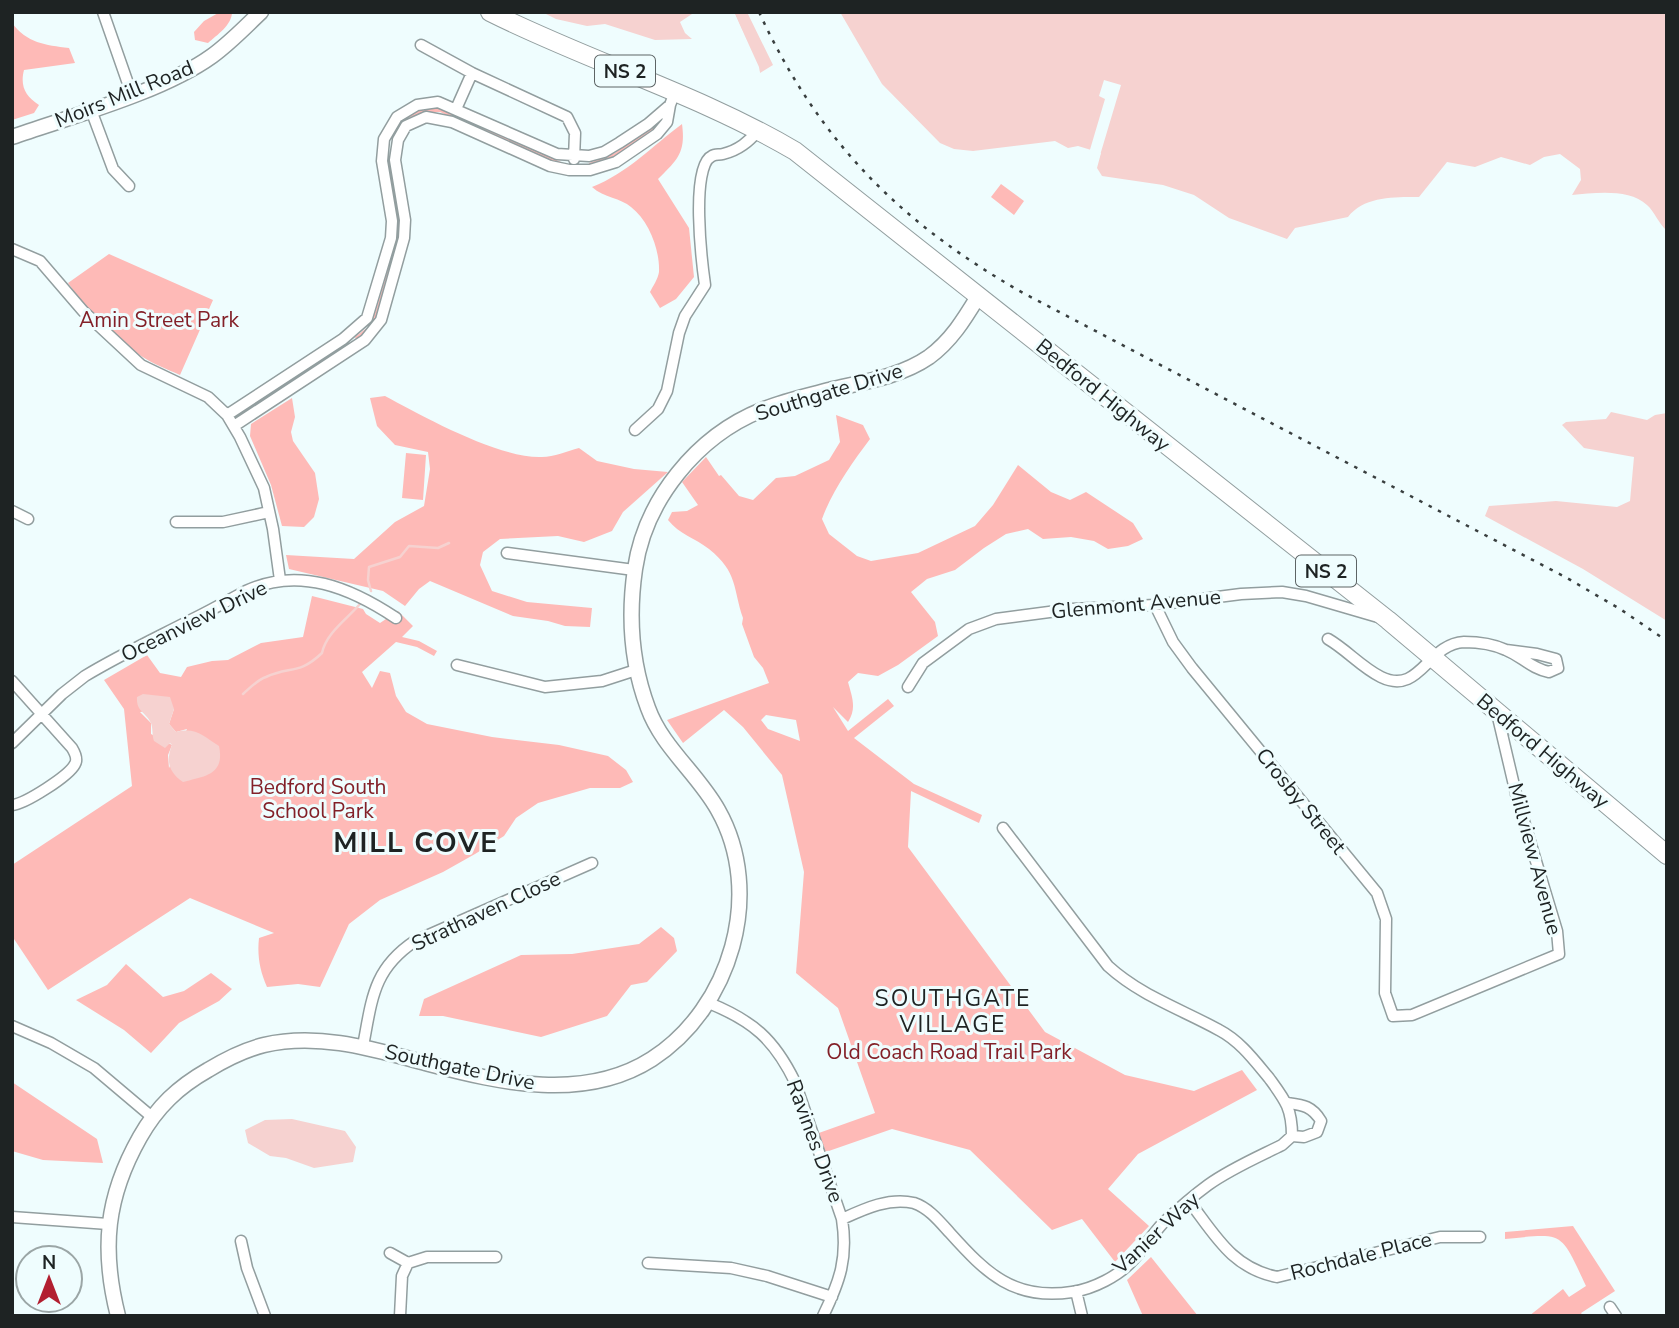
<svg xmlns="http://www.w3.org/2000/svg" width="1679" height="1328" viewBox="0 0 1679 1328" font-family="'Nunito Sans',sans-serif">
<rect width="100%" height="100%" fill="#effdfe"/>
<!-- green -->
<path fill="#febab7" fill-rule="evenodd" d="M220,12H232C232,25 217,35 208,43L195,40L194,32L204,21Z
M12,23C27,43 45,45 69,48L75,63L24,70C20,86 25,96 39,105L34,113L12,120Z
M431,108L441,109L561,162L557,164L440,112H430L407,118L414,112Z
M665,116C649,140 616,160 588,166L589,163L615,153Z
M682,124C686,153 677,160 658,179L689,228L694,277L676,299L660,308L650,292C653,286 658,279 659,272C660,250 649,221 631,207C621,198 604,198 592,187C628,173 652,146 682,124Z
M1001,184L1024,201L1014,215L991,197Z
M399,231L401,233L377,320L363,336L356,339L355,337L368,327L376,310Z
M109,254L213,300L180,375C167,369 153,364 141,356C113,338 87,310 68,283Z
M336,349L337,350L332,356L239,417L240,413Z
M385,396C422,416 500,459 542,457C554,457 567,451 579,448L597,461L634,469L668,472L623,512L612,531L584,542L558,536L500,539L483,552L480,565L492,591L527,602L592,608L590,627L565,626L548,621L513,616L430,581L419,589L405,606L383,591L289,569L286,555L354,559L395,522L424,506L430,469L428,452L395,445L377,426L370,398Z
M292,398L295,417L291,432L293,441L315,473L319,499L314,517L304,527L282,526L271,485L250,436L251,424Z
M836,415L863,425L870,439C852,463 832,491 822,519L829,534L857,556L871,561L918,553L975,526L993,505L1018,465L1051,492L1070,500L1086,492L1133,523L1143,539L1128,546L1108,549L1094,541L1071,537L1043,539L1028,529L1006,534L984,548L955,570L927,579L911,592L935,622L938,636L898,665L878,676L858,673L848,682C852,697 857,708 848,722L833,707L848,731L888,699L894,706L854,738L914,784L982,815L979,823L911,791L908,847L1045,1032L1125,1075L1194,1091L1242,1070L1257,1090L1138,1154L1108,1189L1149,1226L1115,1262L1082,1219L1052,1230L970,1150L892,1129L823,1153L816,1134L875,1113L838,1008L796,973L804,872L782,775L743,727L724,710L683,743L667,720L769,683L763,668L754,657L742,624L743,618C733,589 738,572 709,549C695,538 679,534 668,520L672,512L687,511L698,505L682,482L706,457L719,476L721,475L739,496L753,500L776,478L795,476L829,460L840,442ZM766,715L796,720L800,741L768,729L761,720Z
M406,453L426,455L423,500L402,498Z
M312,596L363,609L366,614L380,623L398,611L413,626L402,637L419,641L437,651L434,656L417,647L396,642L362,672L372,688L380,671L390,673L396,696L406,712L427,724L492,737L559,745L608,756L626,770L633,782L620,788H590L538,803L516,818L504,836L475,854L443,872L380,900L349,924L320,987L298,984L267,987C260,971 257,956 259,938L274,933L190,898L48,990L12,936V865L132,786L124,709L104,680L147,655L160,673L181,677L187,667L212,661L228,660L261,643L303,637ZM174,709L169,724L176,732L187,729L169,768L168,755L172,745L151,734V723L140,712Z
M661,927L674,938L677,951L647,982L631,985L607,1016L541,1037L443,1016H419L424,999L521,955L572,954L639,944Z
M126,964L163,997L184,991L211,973L232,989L219,1001L179,1023L151,1053L124,1030L76,1000L107,985Z
M12,1082L97,1139L103,1163L43,1160L12,1151Z
M1573,1226L1615,1291L1581,1313L1583,1316H1529L1563,1289L1569,1297L1586,1286C1560,1231 1565,1233 1505,1239V1232Z
M1151,1257L1198,1316H1143L1127,1280Z"/>
<!-- water -->
<path fill="#f6d2d0" d="M542,12H695L680,22L685,33L692,39L655,40L605,24L587,26L556,19Z
M734,12H747L773,65L760,73Z
M840,12H1667V231C1658,223 1655,212 1647,205C1629,188 1594,193 1572,195L1581,180L1580,169L1560,154L1544,157L1530,165L1501,157L1475,167L1447,162L1419,197C1395,197 1364,196 1348,217L1295,228L1287,239L1229,218L1194,195L1163,185L1102,176L1097,168L1101,153L1078,146L1068,148L1055,141L973,151L954,149L940,143L882,84Z
M1611,412L1647,420L1655,415L1667,413V621L1583,569L1485,516L1489,506L1556,501L1617,507L1630,501L1634,457L1584,448L1562,425L1566,422L1606,419Z
M143,694L170,697L174,709L169,724L176,732C196,727 203,736 219,746C225,775 205,776 183,782C168,772 166,760 172,745L170,743L165,748L154,741C152,736 153,728 151,723C146,712 136,712 137,697Z
M292,1119L345,1131L356,1147L353,1162L314,1168L286,1158L270,1156L248,1143L245,1130L265,1120Z"/>
<!-- pier -->
<path fill="#effdfe" d="M731,12H734L759,67L760,73L757,74Z
M1104,80L1121,85L1095,172L1093,168L1097,155L1089,153L1105,99L1099,96Z"/>
<g fill="none" stroke-linecap="round" stroke-linejoin="round">
<!-- stream -->
<path stroke="#f6d2d0" stroke-width="2.5" d="M371,591L368,580L369,567L400,557L409,546L438,548L449,543
M243,694C250,688 257,680 266,677C290,666 299,675 322,653C326,633 347,619 360,604"/>
<defs>
<path id="minor" d="M103,12L132,95
M421,45L472,73L567,117L575,133L574,159
M456,109L472,73
M91,110L113,169L129,186
M12,249L40,261L83,311L141,365L208,397L227,415L240,437L264,488L273,529L280,580
M227,415L343,339L367,318L391,238L392,221L382,161L384,139L397,117L417,105L438,102L557,154L589,156L604,152L619,143L648,124L670,105
M234,426L365,340L381,320L404,238L405,220L395,160L398,140L406,126L426,117L452,122L550,166L569,170H590L616,162L657,134L667,122L670,105L675,92
M635,430L658,409L667,391L679,333L685,316L705,285C702,264 690,166 712,156C715,154 719,155 723,154C739,150 748,142 759,130
M12,511L28,519
M176,522H223L269,512
M507,553L634,570
M1155,605L1173,642L1192,668L1377,893L1386,919L1385,993L1393,1016L1412,1015L1559,954L1557,931L1517,798L1497,713
M1328,639C1347,650 1361,667 1381,677C1420,696 1427,644 1464,642C1478,642 1493,644 1506,650C1521,656 1532,669 1549,672L1558,668L1556,659L1537,654L1506,650
M457,665L545,687L602,681L636,670
M12,681L72,748C75,753 78,759 75,764C69,776 25,804 12,805
M908,687L923,663L969,629L996,619L1072,609L1155,605L1241,594L1282,592L1306,596L1378,617
M12,743L62,694L85,676C118,656 154,639 189,621C208,612 227,601 246,591C299,566 351,588 396,618
M709,1003C753,1021 774,1039 795,1082L842,1219C848,1258 840,1281 823,1316
M12,1026L51,1043L94,1068L152,1117
M363,1046C372,999 373,969 415,941L592,863
M1288,1103C1303,1105 1312,1106 1321,1121L1317,1132L1304,1137L1292,1136
M1189,1201C1215,1235 1232,1268 1277,1277L1440,1237H1480
M12,1217L108,1224
M842,1219C864,1209 889,1197 914,1203C929,1208 940,1222 950,1233C986,1273 1014,1301 1072,1292C1093,1289 1119,1276 1133,1260C1144,1248 1152,1235 1163,1223C1177,1210 1193,1196 1208,1185C1230,1169 1258,1157 1282,1145L1292,1136C1292,1108 1285,1100 1269,1078C1254,1060 1240,1041 1219,1030C1181,1009 1141,996 1108,966L1003,828
M241,1241L247,1268L265,1316
M390,1253L408,1263
M648,1263L731,1268L767,1276L832,1297
M1076,1291L1082,1316
M1610,1307L1616,1316
M400,1316L402,1276L408,1263L427,1257H496"/>
<path id="tertiary" d="M12,137C72,116 162,92 212,56C230,43 245,27 261,12
M118,1316C101,1249 106,1197 140,1137C157,1107 178,1087 208,1070C226,1059 244,1050 264,1045C320,1032 376,1050 429,1064C501,1083 585,1102 652,1059C731,1008 765,893 718,810C698,774 662,747 648,708C631,663 628,617 635,569C645,500 697,436 762,410C783,401 807,396 829,390C863,382 900,377 929,357C952,340 965,318 979,295"/>
<path id="primary" d="M490,12C590,62 698,94 795,151L1388,620L1667,855"/>
</defs>
<!-- minor casing -->
<use href="#minor" stroke="#929e9f" stroke-width="13"/>
<!-- tertiary casing -->
<use href="#tertiary" stroke="#929e9f" stroke-width="17"/>
<!-- primary casing -->
<use href="#primary" stroke="#929e9f" stroke-width="20"/>
<!-- minor -->
<use href="#minor" stroke="#fff" stroke-width="10"/>
<!-- tertiary -->
<use href="#tertiary" stroke="#fff" stroke-width="14"/>
<!-- primary -->
<use href="#primary" stroke="#fff" stroke-width="18"/>
<!-- rail -->
<path stroke="#393f3f" stroke-width="2.5" stroke-dasharray="3.5 7" stroke-linecap="butt" d="M759,12C819,142 901,224 1025,294L1567,578L1620,609L1667,641"/>
</g>
<g text-anchor="middle" stroke-width="6" stroke-linejoin="round" paint-order="stroke">
<!-- shield labels -->
<g fill="#effdfe" stroke="#5d6465" stroke-width="2">
<rect x="595" y="55.5" width="60" height="31" rx="5"/>
<rect x="1296" y="555.5" width="60" height="31" rx="5"/>
</g>
<g font-size="19" font-weight="bold" fill="#1e2323">
<text x="625" y="78">NS 2</text>
<text x="1326" y="578">NS 2</text>
</g>
<!-- street labels -->
<g font-size="21" fill="#1e2323" stroke="#effdfe">
<text transform="translate(124 94) rotate(-22)" y="7">Moirs Mill Road</text>
<text transform="translate(829 392) rotate(-17)" y="7">Southgate Drive</text>
<text transform="translate(1103 395) rotate(39)" y="7">Bedford Highway</text>
<text transform="translate(1136 604) rotate(-5)" y="7">Glenmont Avenue</text>
<text transform="translate(194 621) rotate(-26)" y="7">Oceanview Drive</text>
<text transform="translate(1543 751) rotate(40)" y="7">Bedford Highway</text>
<text transform="translate(1301 801) rotate(51)" y="7">Crosby Street</text>
<text transform="translate(1535 859) rotate(75)" y="7">Millview Avenue</text>
<text transform="translate(486 911) rotate(-25)" y="7">Strathaven Close</text>
<text transform="translate(460 1067) rotate(12)" y="7">Southgate Drive</text>
<text transform="translate(815 1141) rotate(70)" y="7">Ravines Drive</text>
<text transform="translate(1156 1233) rotate(-43)" y="7">Vanier Way</text>
<text transform="translate(1361 1256) rotate(-14)" y="7">Rochdale Place</text>
</g>
<!-- park labels -->
<g font-size="21" fill="#832028" stroke="#effdfe">
<text x="159" y="327">Amin Street Park</text>
<text x="318" y="794">Bedford South<tspan x="318" dy="24">School Park</tspan></text>
<text x="949" y="1059">Old Coach Road Trail Park</text>
</g>
<!-- neighbourhood labels -->
<g font-size="23" letter-spacing="2" fill="#1e2323" stroke="#effdfe">
<text x="953" y="1006">SOUTHGATE<tspan x="953" dy="26">VILLAGE</tspan></text>
</g>
<!-- district labels -->
<g font-size="28" font-weight="bold" letter-spacing="2" fill="#1e2323" stroke="#effdfe">
<text x="416" y="852">MILL COVE</text>
</g>
</g>
<!-- border -->
<rect width="1679" height="1328" fill="none" stroke="#1e2323" stroke-width="28"/>
<!-- north arrow -->
<g transform="translate(49 1279)"><circle r="33" fill="#effdfe" stroke="#9ba6a6" stroke-width="2"/>
<path d="M0-5L12 26L0 18L-12 26Z" fill="#b21f30"/>
<text y="-10" font-size="19" font-weight="bold" text-anchor="middle" fill="#1e2323">N</text>
</g>
</svg>
